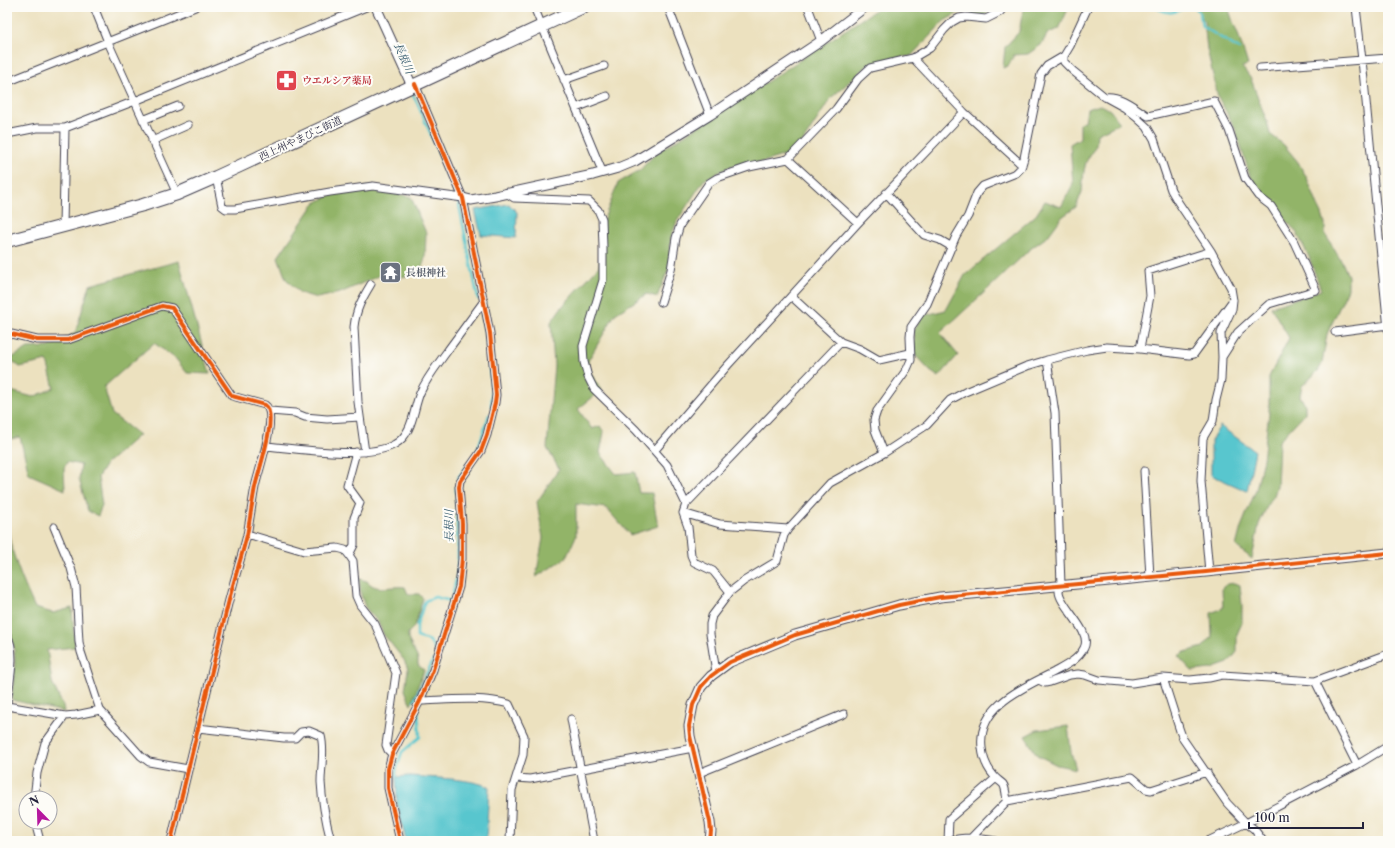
<svg xmlns="http://www.w3.org/2000/svg" width="1395" height="848" viewBox="0 0 1395 848" font-family="'Libre Caslon Text','Noto Serif JP',serif">
<rect width="100%" height="100%" fill="#fdfcf7"/>
<filter id="ink" filterUnits="userSpaceOnUse"><feTurbulence type="fractalNoise" baseFrequency=".025" numOctaves="2"/><feDisplacementMap in="SourceGraphic" scale="8" xChannelSelector="R" yChannelSelector="G"/><feConvolveMatrix kernelMatrix="1 2 1 2 8 2 1 2 1" color-interpolation-filters="sRGB"/></filter>
<filter id="wash" filterUnits="userSpaceOnUse"><feTurbulence type="fractalNoise" baseFrequency=".012" numOctaves="4" result="noise"/><feDisplacementMap in="SourceGraphic" scale="16" xChannelSelector="R" yChannelSelector="G"/><feGaussianBlur stdDeviation="0.9" result="paint"/><feColorMatrix in="noise" values="0 0 0 0 0 0 0 0 0 0 0 0 0 0 0 0 0 1.4 0 .05"/><feComposite in="paint" operator="in"/></filter>
<g filter="url(#wash)">
<rect width="100%" height="100%" fill="#ece1bf"/>
<!-- forest -->
<path fill="#92b468" stroke="#5a6b52" d="M880,7H997L984,15L960,12L944,21L911,56L892,58L868,65L831,98L802,143L789,154L763,162L731,166L704,180L677,221L671,237L669,268L657,297L647,294L615,314L588,361L591,374L602,390L578,409L592,429L600,426L604,432L600,453L616,474L635,472L639,493H652L658,526L630,535L606,508L576,504V536L566,558L536,577L543,538L537,502L559,469L547,448L554,365L551,322L561,308L599,266L602,224L618,183L640,170L656,153L723,111Z
M1026,7H1069L1059,29L1048,33L1041,45L1028,54L1014,55L1009,65L1003,68L1005,47L1019,32L1023,10Z
M1195,7H1228L1233,22L1238,34L1248,65L1242,67L1251,79L1267,122L1270,134L1284,145L1298,162L1307,178L1318,206L1322,214L1325,224V234L1343,264L1348,276V289L1327,334L1322,364L1318,371L1302,386L1300,396L1305,405V413L1279,441L1277,486L1274,496L1269,502L1259,524L1252,559L1236,546L1241,527L1256,490L1263,459L1269,413V377L1289,338L1271,307L1321,290L1309,257L1297,233L1255,184L1250,176L1235,128L1218,97L1207,49L1204,21Z
M1100,105L1110,110L1120,123L1097,134L1096,145L1086,162L1084,171L1082,192L1076,207L1062,217L1048,236L1029,250L988,289L940,333L958,355L939,377L930,371L915,355L914,331L921,316L946,310L965,275L1036,215L1045,201L1061,207L1073,184L1070,144L1080,138V123L1085,121L1087,109Z
M367,187L411,197L426,233L425,258L420,273L397,278L381,275L340,293L317,298L300,293L286,279L278,257L315,203L334,193Z
M179,261L210,374L187,373L176,359L154,343L104,387L112,414L139,435L106,464L98,477L102,505L98,516L88,511L79,479L81,465L67,462L64,468L65,490L29,474L20,437L7,440V390L33,397L54,388L47,361L20,367L10,359L28,348L49,347L75,333L90,285Z
M7,519C9,550 22,580 35,608L53,613L72,608L75,647L47,650L52,682L63,706L64,712L12,700C13,677 20,650 7,630Z
M359,579L367,581C377,593 392,585 405,587L408,594H419L423,598L417,619L414,627L408,633V639L418,659V665L424,670L411,705L405,690L408,669L404,660L384,635L378,622L365,607L361,595Z
M1235,583L1240,585L1242,605V623L1237,634V652L1228,663L1211,669L1192,671L1178,656L1185,652L1203,647L1212,637L1211,613L1223,608L1222,588L1227,584Z
M1068,726L1071,752L1076,769L1057,765L1037,755L1025,736L1037,730Z"/>
<!-- water -->
<path fill="#59c6ce" stroke="#3e7484" d="M509,204L517,212L516,238L481,235L475,210Z
M1220,426L1255,451L1247,491L1211,475V441Z
M410,776C431,778 470,778 489,787L486,841H406L397,804L396,777Z"/>
<g fill="none" stroke-linecap="round" stroke-linejoin="round">
<!-- stream -->
<path stroke="#59c6ce" stroke-width="2.5" d="M1155,7C1168,15 1173,13 1187,7
M1195,7L1200,13L1202,26L1239,49
M411,91L418,105L457,195L478,299
M482,315L486,332L492,396L491,406
M476,454L489,415
M458,478L468,464
M436,653L430,641L417,637V625L425,601L435,597L451,601L457,575L458,555L456,487
M414,701L433,660
M396,777V771L402,752L420,737L418,710"/>
</g>
</g>
<g filter="url(#ink)">
<g fill="none" stroke-linecap="round" stroke-linejoin="round">
<defs>
<path id="minor" d="M94,7L108,42L177,194
M534,7L602,171
M668,7L710,115
M808,7L821,41
M1088,7L1070,46L1064,56V62L1073,71L1105,97L1125,108L1136,117L1147,127L1154,139L1171,190L1178,202L1211,251L1231,288L1233,300L1232,309L1221,333L1222,357
M1356,7L1362,60L1388,329
M913,58L964,112L1022,165
M1260,68L1388,58
M564,80L604,66
M7,82L195,7
M1105,97C1121,95 1135,108 1148,116L1214,101L1229,130L1245,178L1258,196L1271,206L1294,242L1316,290L1269,304L1238,332L1222,357L1221,380L1216,400L1213,421L1203,438L1201,481L1209,572
M576,108L607,96
M143,120L178,106
M7,134L37,128H65L135,101L366,7
M152,141L188,125
M788,159L858,223
M216,177L222,206L226,209H235L330,192L373,186L463,198
M506,193L514,198L589,201L598,210L602,219L603,247V280L583,346L584,362L588,377L594,389L636,430L667,465L686,504L683,513L688,527L691,555L694,562L713,571L730,592
M886,193L924,235L940,240L952,247
M63,226L65,128
M791,296L841,342L860,349L879,360L910,353
M661,302L671,270L676,238L680,225L709,183L717,178L749,167L788,159L836,109L858,79L870,68L913,58L930,48L944,30L952,22L959,18L966,17L986,19L1000,12L1004,7
M1335,332L1388,325
M7,333L37,340H68L162,306L172,308L232,396L265,405C279,414 258,472 255,487C252,503 250,519 247,535C241,559 233,583 227,608C208,686 190,763 171,841
M1140,349L1150,296L1148,271L1211,251
M270,411L295,413L305,417L327,419L360,417
M266,446C297,449 369,460 395,444C413,434 413,410 420,393C427,377 438,364 448,350C460,334 472,317 484,301
M655,450L728,365L858,223L964,112
M365,452L358,402L354,327C356,309 362,299 371,284
M884,453L875,430L874,420L877,411L907,369L911,360L910,337L911,327L927,304L956,236L968,216L977,193L983,186L1016,173L1021,168L1024,158L1041,74L1047,66L1064,56
M1144,471L1150,577
M686,504L841,342
M683,513L720,524L788,529
M54,527L71,568L76,587L79,642L81,652L100,710L141,756L149,762L188,769
M247,534L304,551L337,548L345,550L349,555L353,561L356,596L360,605L375,624L396,673L386,745L388,750L392,754
M349,555L354,545V518L360,503L347,485L356,452
M7,635C17,652 9,684 7,703
M716,672L710,634V624L712,616L730,592L744,581L777,561L784,535L788,529L830,483L884,453L927,425L950,400L965,392L1027,366L1047,360L1087,350L1107,347L1140,349L1189,355L1194,354L1233,300
M1163,678L1180,731L1183,739L1227,803L1246,823L1254,829L1263,841
M1039,680L1045,683L1050,682L1070,675L1078,674L1085,675L1099,680L1132,683L1163,678L1190,680L1209,678L1222,675L1315,681L1388,654
M1315,681L1357,765
M420,701C449,700 480,696 509,704L524,736L523,755L512,790L510,841
M7,706L65,716L76,715L100,710
M571,719L594,841
M198,728L284,738H295L301,732L309,731L321,736C325,751 321,767 321,782C322,803 326,822 331,841
M699,773L844,714
M516,778L530,779L693,748
M34,798L37,773L45,743L65,716
M1007,801L1132,777L1146,789L1151,790L1207,772
M35,822L40,841
M972,837L1007,801C1006,796 1006,788 1003,784C1000,781 996,779 994,776C987,768 983,757 982,748C977,706 1023,688 1054,672C1065,666 1078,660 1084,648C1093,631 1059,606 1059,591C1059,589 1060,587 1061,585L1055,413L1047,360
M400,841L388,788V769L392,754L420,701L433,670L459,587L462,559V523L459,487L460,481L481,451L487,435L495,403L496,395L490,333L463,198L415,84
M948,841L949,819L996,778
M948,841C968,836 976,838 996,841
M1208,841L1246,823L1357,765L1388,746"/>
<path id="tertiary" d="M376,7L412,86
M463,198L471,200L495,196L593,175L618,168L635,161L710,115L821,41L865,7
M710,841L711,831L710,822L690,736L689,726L693,705L701,687L711,676L730,662L795,635L899,605L940,597L1206,572L1388,553"/>
<path id="trunk" d="M7,241L143,205L177,194L216,177L583,7"/>
</defs>
<!-- minor casing -->
<use href="#minor" stroke="#403f4f" stroke-width="9"/>
<!-- tertiary casing -->
<use href="#tertiary" stroke="#403f4f" stroke-width="11"/>
<!-- trunk casing -->
<use href="#trunk" stroke="#403f4f" stroke-width="14"/>
<!-- minor -->
<use href="#minor" stroke="#fff" stroke-width="7"/>
<!-- tertiary -->
<use href="#tertiary" stroke="#fff" stroke-width="9"/>
<!-- trunk -->
<use href="#trunk" stroke="#fff" stroke-width="12"/>
<defs>
<path id="cycleway" d="M7,333L37,340H68L162,306L172,308L232,396L265,405C279,414 258,472 255,487C252,503 250,519 247,535C241,559 233,583 227,608C208,686 190,763 171,841
M400,841L388,788V769L392,754L420,701L433,670L459,587L462,559V523L459,487L460,481L481,451L487,435L495,403L496,395L490,333L463,198L415,84
M710,841L711,831L710,822L690,736L689,726L693,705L701,687L711,676L730,662L795,635L899,605L940,597L1206,572L1388,553"/>
</defs>
<!-- cycleway casing -->
<use href="#cycleway" stroke="#fdfcf7" stroke-width="6"/>
<!-- cycleway -->
<use href="#cycleway" stroke="#e8590c" stroke-width="4"/>
</g>
</g>
<!-- icons -->
<defs>
<symbol id="pharmacy-square" viewBox="-11 -11 22 22"><rect x="-9" y="-9" width="18" height="18" rx="4" fill="#e0444e" stroke="#fdfcf7"/><path d="M-2-6h4v4h4v4h-4v4h-4v-4h-4v-4h4Z" fill="#fff"/></symbol>
<symbol id="temple-square" viewBox="-11 -11 22 22"><rect x="-9" y="-9" width="18" height="18" rx="4" fill="#6b7280" stroke="#fdfcf7"/><path d="M0-6L5-2H3V0L6.5 2.5H4V6H1.5V3h-3V6H-4V2.5H-6.5L-3 0V-2H-5Z" fill="#fff"/></symbol>
</defs>
<g fill-rule="evenodd">
<use href="#pharmacy-square" x="274" y="68" width="25" height="25"/>
<use href="#temple-square" x="378" y="260" width="25" height="25"/>
</g>
<g text-anchor="middle" stroke-width="4" stroke-linejoin="round" paint-order="stroke">
<!-- health labels -->
<g font-size="10" font-weight="bold" fill="#be3a42" stroke="#fdfcf7" text-anchor="start">
<text x="302" y="84">ウエルシア薬局</text>
</g>
<!-- street labels -->
<g font-size="10" fill="#22223b" stroke="#fdfcf7">
<text transform="translate(300 138) rotate(-25)" y="4">西上州やまびこ街道</text>
</g>
<!-- worship labels -->
<g font-size="10" font-weight="bold" fill="#5b616d" stroke="#fdfcf7" text-anchor="start">
<text x="406" y="276">長根神社</text>
</g>
<!-- water labels -->
<g font-size="11" font-style="italic" fill="#355b6e" stroke="#fdfcf7">
<text transform="translate(404 58) rotate(66)" y="4">長根川</text>
<text transform="translate(449 526) rotate(-91)" y="4">長根川</text>
</g>
</g>
<!-- margin -->
<rect width="1395" height="848" fill="none" stroke="#fdfcf7" stroke-width="24"/>
<!-- north arrow -->
<g transform="translate(38 810) rotate(337)"><circle r="19" fill="#fdfcf7" stroke="#a5a5ac"/>
<path d="M0-3L7 15L0 10L-7 15Z" fill="#b5179e"/>
<text y="-6" font-size="11" font-weight="bold" text-anchor="middle" fill="#22223b">N</text>
</g>
<!-- scale -->
<path d="M1249 822v6h114v-6" fill="none" stroke="#22223b" stroke-width="2"/>
<text x="1255" y="822" font-size="12" fill="#22223b" stroke="#fdfcf7" stroke-width="3" paint-order="stroke">100 m</text>
</svg>
